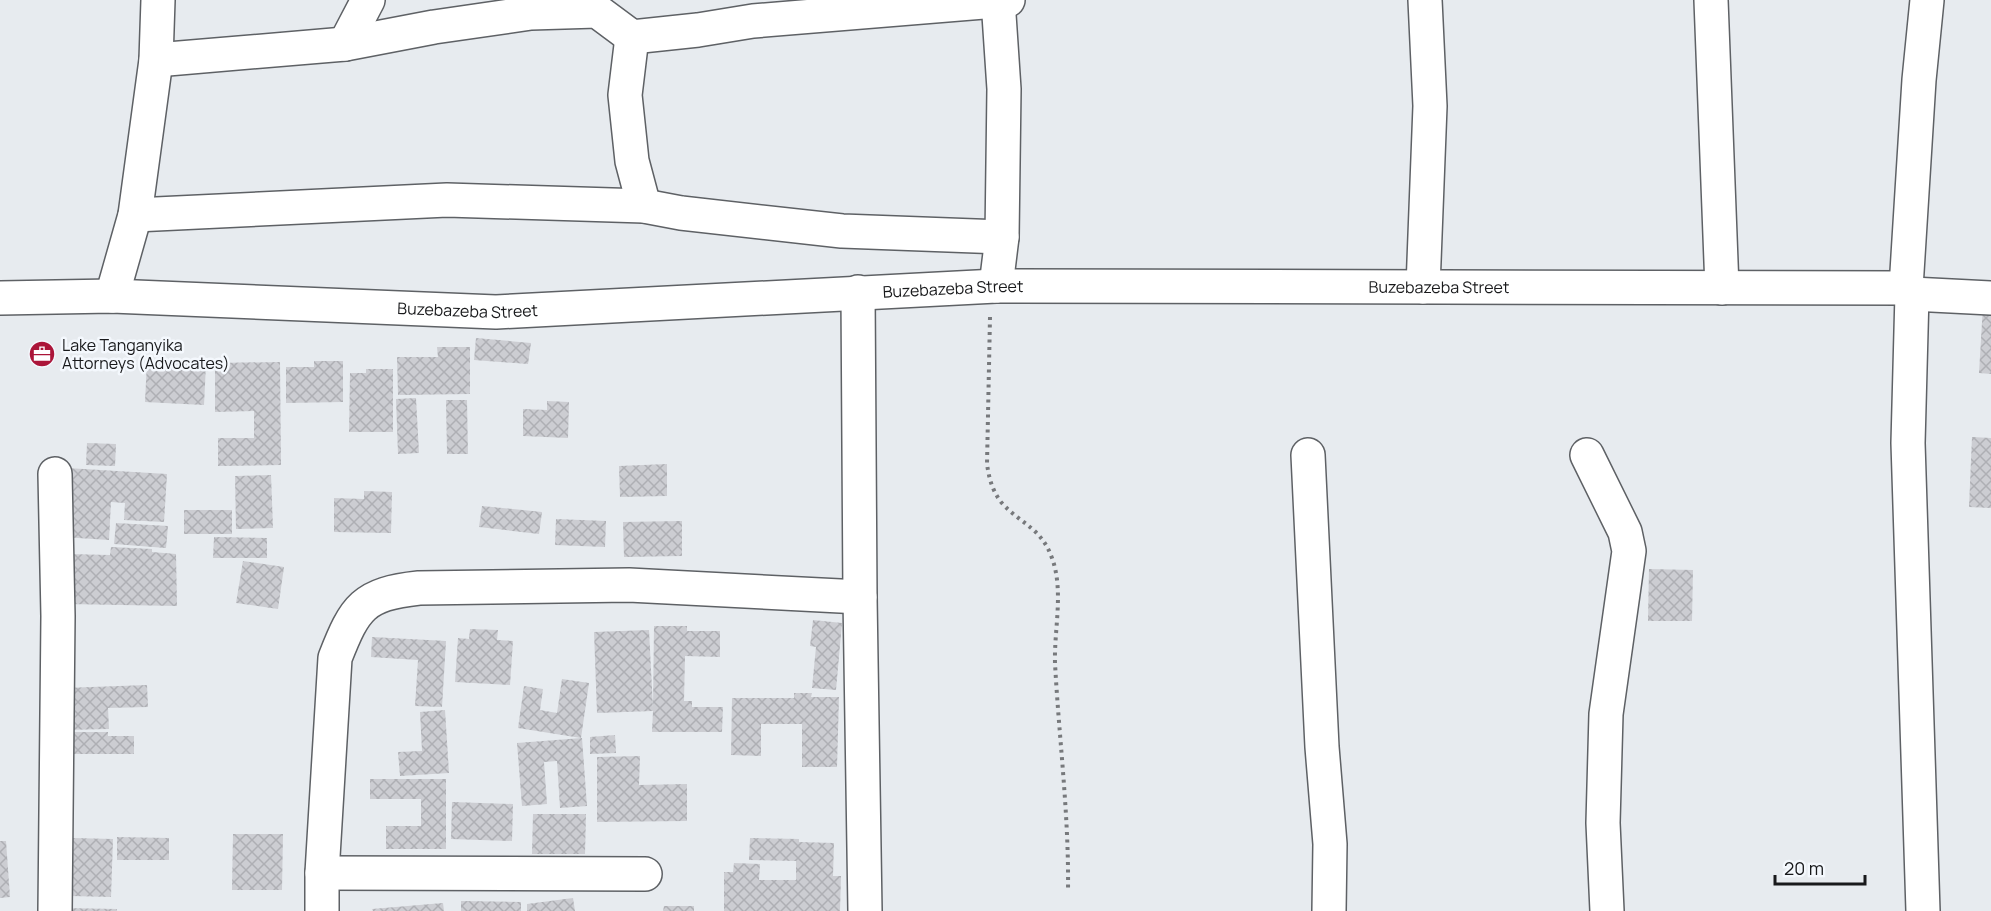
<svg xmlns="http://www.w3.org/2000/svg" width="1991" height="911" viewBox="0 0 1991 911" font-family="Manrope,sans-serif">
<defs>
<pattern id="building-cross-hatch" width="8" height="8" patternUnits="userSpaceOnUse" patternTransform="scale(1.5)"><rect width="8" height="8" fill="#cccdd2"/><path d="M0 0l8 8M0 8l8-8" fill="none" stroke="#aeafb4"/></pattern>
</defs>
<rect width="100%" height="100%" fill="#e7ebef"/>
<!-- building -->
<path fill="url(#building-cross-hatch)" d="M1983,305L1991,306V374L1979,373Z
M476,338L531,343L528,364L474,360Z
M437,347H470V394L398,395L397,357H438Z
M147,361L206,364L204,405L145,402Z
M314,361H343V402L286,403V367H314Z
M280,362L281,465L218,466V438H254V411L215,412V363Z
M366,369H393V432H349L350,373H366Z
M416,398L419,453L398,454L396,399Z
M446,400H467L468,454H447Z
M547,401L569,402L568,438L523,436V409L547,410Z
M1972,437L1991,438V508L1969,507Z
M87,443L116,444L115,466L86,465Z
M667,464V496L620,497L619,466Z
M67,468L167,474L164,522L124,520L125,503L111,502L109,540L62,537Z
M271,475L273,528L236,529L235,476Z
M364,491L392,492L391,533L334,532V498L364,499Z
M482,506L542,512L539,534L479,527Z
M184,510H232V534H184Z
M556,519L606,521L605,547L555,545Z
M682,521V556L624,557L623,522Z
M116,523L168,526L166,548L114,544Z
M214,537L267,538V558H213Z
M111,547L152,549V552L176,554L177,606L66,604L68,554L110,555Z
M243,561L284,567L278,609L236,603Z
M1649,569L1693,570L1692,621H1648Z
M813,620L842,623L836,690L812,688L816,647L810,646Z
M654,626H687V631H720V657L685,656L684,701H692V707H723L722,732H652L653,711L597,713L594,632L649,630L653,708Z
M470,629L498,630L497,640L513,641L510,685L455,682L458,638L469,639Z
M372,637L446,641L442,707L415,706L418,660L371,657Z
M562,679L589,683L581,738L518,728L524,686L543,689L540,710L557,713Z
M147,685L148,707L108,708L109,729L65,730L64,688Z
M794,693H812L811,697H839L837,767H802V724H761V756L731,755L732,698H794Z
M445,710L449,773L400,776L398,752L422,751L420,712Z
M68,732H108V736H134V754H68Z
M615,735L616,753L590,754V737Z
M582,738L587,806L560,808L557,761L544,762L547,804L522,806L517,743Z
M640,756L639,785L687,784V821L597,822V757Z
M370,779H446V849H386V826H421V799H370Z
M452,802L513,804L512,841L451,839Z
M533,814H586L585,854H532Z
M233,834H283L282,890H232Z
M117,837L169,838V860H117Z
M73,838L113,839L111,897L71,896Z
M750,838L799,839V842L834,843L833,876H841L840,911H724V872H733L734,863L760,864L759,880H796V861L749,860Z
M0,841H6L10,897L0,898Z
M573,898L575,911H527V904Z
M461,901L521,902V911H461Z
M443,903L444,911H373L372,909Z
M664,906H694V911H663Z
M63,908L117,909V911H63Z"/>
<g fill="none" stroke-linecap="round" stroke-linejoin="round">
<defs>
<g id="minor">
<path d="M1711,0L1722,288"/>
<path d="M632,37L625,95L632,161L644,206"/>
<path d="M345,44L368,0"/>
<path d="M156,60L345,44L434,27L531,13L597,11L632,37L698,30L753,21L1008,0"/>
<path d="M135,215L447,200L644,206L681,213L842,231L1002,237"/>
<path d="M996,286L1002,237L1004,89L998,0"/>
<path d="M1423,287L1430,106L1425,0"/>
<path d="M858,292L860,597L865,911"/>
<path d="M1912,294L1991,298"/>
<path d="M112,296L135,215L156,60L158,0"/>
<path id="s1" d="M0,298L112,296L496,312L996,286L1906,288"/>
<path d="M1308,455L1322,747L1330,844L1329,911"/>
<path d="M1587,455L1625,532L1629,551L1606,714L1603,823L1607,911"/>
<path d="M322,873L645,874"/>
<path d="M55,911L58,616L55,474"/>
<path d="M322,911V873L335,658C355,607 363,594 419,588L629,585L860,597"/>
<path d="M1923,911L1908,443L1912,294L1906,288L1919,80L1927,0"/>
</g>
</defs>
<!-- minor casing -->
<use href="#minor" stroke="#5e6165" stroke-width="36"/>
<!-- path -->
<path stroke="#77797c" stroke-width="4" stroke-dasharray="3 4.5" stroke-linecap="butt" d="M990,317L987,464C989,478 992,490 1001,502C1020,524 1041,527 1052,558C1064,591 1054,629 1055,663C1059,739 1069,814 1068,891"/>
<!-- minor -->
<use href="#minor" stroke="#fff" stroke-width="33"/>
</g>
<!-- icons -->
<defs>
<symbol id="office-disc" viewBox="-11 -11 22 22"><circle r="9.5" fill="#ab1539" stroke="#f4f8fd"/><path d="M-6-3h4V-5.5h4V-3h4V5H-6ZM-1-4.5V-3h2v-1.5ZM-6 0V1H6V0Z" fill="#fff"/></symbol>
</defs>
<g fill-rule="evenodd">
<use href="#office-disc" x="27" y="339" width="30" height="30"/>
</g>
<g text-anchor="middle" stroke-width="5" stroke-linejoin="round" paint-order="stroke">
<!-- street labels -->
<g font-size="16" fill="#18191b" stroke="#f4f8fd">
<text dy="6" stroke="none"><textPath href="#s1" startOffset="1440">Buzebazeba Street</textPath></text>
<text dy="6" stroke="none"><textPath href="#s1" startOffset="954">Buzebazeba Street</textPath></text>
<text dy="6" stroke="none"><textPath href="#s1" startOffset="468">Buzebazeba Street</textPath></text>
</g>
<!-- poi labels -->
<g font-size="16" fill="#18191b" stroke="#f4f8fd" text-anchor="start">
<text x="62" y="351">Lake Tanganyika<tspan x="62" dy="18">Attorneys (Advocates)</tspan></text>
</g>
</g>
<!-- scale -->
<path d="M1775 875v9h90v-9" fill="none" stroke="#18191b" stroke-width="3"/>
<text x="1784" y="875" font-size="18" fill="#18191b" stroke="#f4f8fd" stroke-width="4.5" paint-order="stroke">20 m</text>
</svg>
